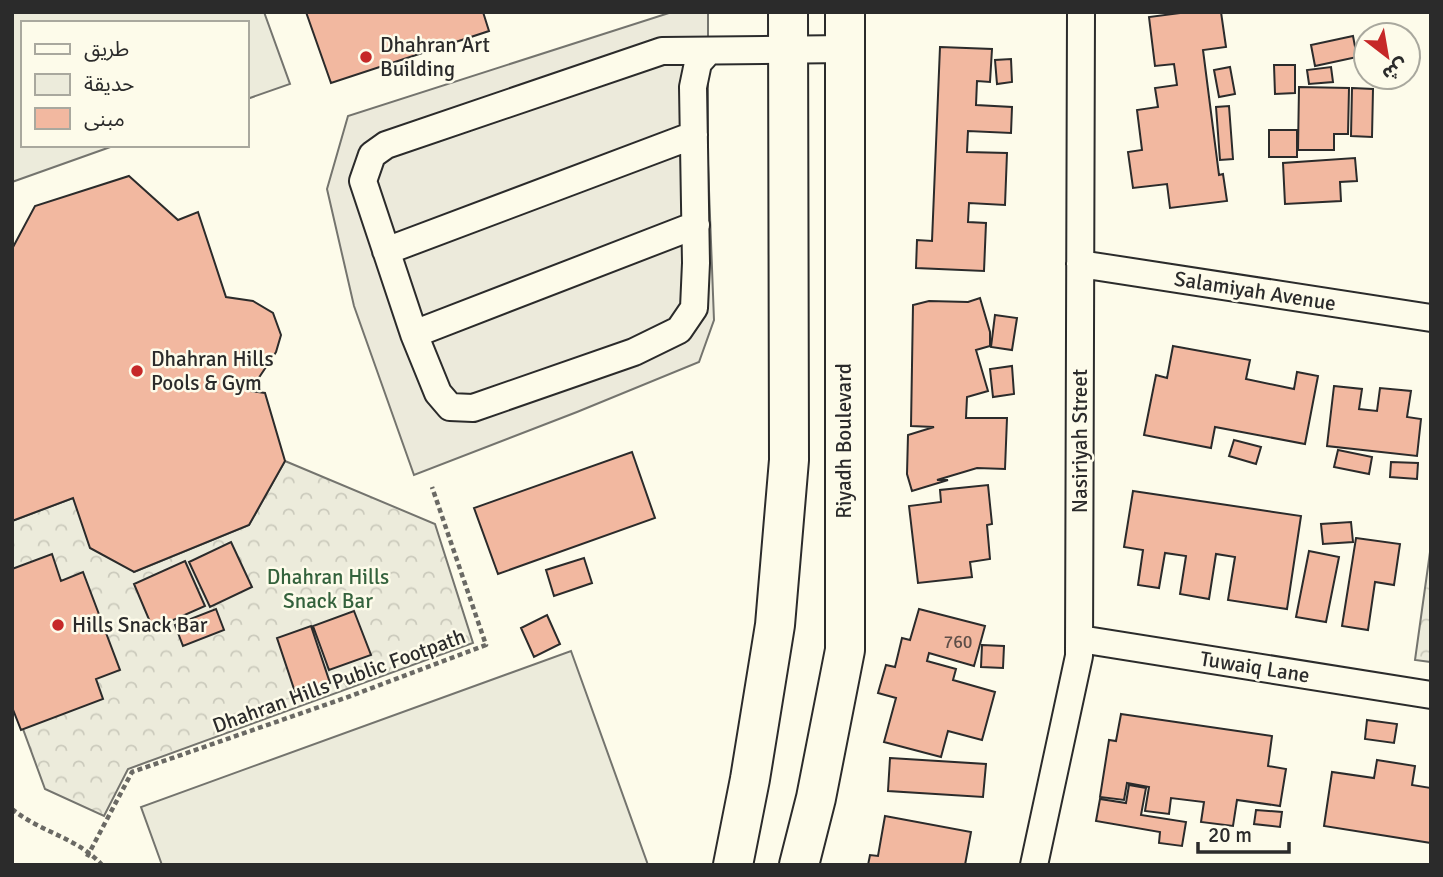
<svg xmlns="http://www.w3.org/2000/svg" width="1443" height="877" viewBox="0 0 1443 877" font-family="Signika,'Noto Sans Arabic',sans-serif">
<defs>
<pattern id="forest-crowns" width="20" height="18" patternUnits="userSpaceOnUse" patternTransform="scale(1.75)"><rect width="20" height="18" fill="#ecebdb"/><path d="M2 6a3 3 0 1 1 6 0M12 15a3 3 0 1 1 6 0" fill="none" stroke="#cbcabc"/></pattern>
</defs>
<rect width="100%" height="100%" fill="#fdfbea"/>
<!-- green -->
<path fill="#ecebdb" stroke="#74746e" stroke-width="2" d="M12,12H264L290,84L247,99V23H23V145H116L12,182Z
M571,651L648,865H162L141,807Z"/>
<!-- forest -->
<path fill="url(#forest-crowns)" stroke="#74746e" stroke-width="2" d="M285,461L435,524L473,643L128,769L104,816L45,789L12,699V521L73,498L134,572L249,525Z
M1431,545V662L1415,660Z"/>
<!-- parking -->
<path fill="#eceadb" stroke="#74746e" stroke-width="2" d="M672,12H708V164L714,320L699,362L577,412L414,475L354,306L327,189L348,116Z"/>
<!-- building -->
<path fill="#f2b8a0" stroke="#2b2b2b" stroke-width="2" d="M306,12H483L489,31L331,83Z
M1188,12H1221L1226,47L1203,50L1219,175L1223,174L1227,201L1170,208L1167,184L1133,188L1128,152L1142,150L1137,110L1158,107L1155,88L1177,85L1174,64L1155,66L1149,17Z
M1353,36L1357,57L1315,66L1311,45Z
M940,47L992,49L990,82L977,81L976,105L1012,107L1011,133L968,131L967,152L1007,153L1005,205L969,203L968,222L986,223L984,271L916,268L917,240L932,241Z
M1011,59L1012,82L997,84L995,60Z
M1274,65H1295V93L1275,94Z
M1230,67L1235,94L1219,97L1214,70Z
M1331,67L1333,82L1309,84L1307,70Z
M1299,87L1349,88L1348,134H1334V150H1298Z
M1352,88L1373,89L1372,137L1351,136Z
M1229,106L1233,159L1220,160L1216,107Z
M1269,130H1297V157H1269Z
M1355,158L1357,181L1340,182L1341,201L1285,204L1283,163Z
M129,176L178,220L198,212L226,297L253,301L273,313L281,335L276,352L250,391L265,393L285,461L249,525L134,572L90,548L73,498L12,521V249L35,206Z
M980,298L990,332V346L976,350L988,391L967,397L966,418H1007L1005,469L977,468L937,480H948L912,491L907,474L908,435L934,427L911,426L913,305L929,301L968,302Z
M995,315L1017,318L1012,350L991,347Z
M1173,346L1250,360L1246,379L1294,389L1297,372L1318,376L1305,444L1215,427L1211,448L1144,435L1156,375L1167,378Z
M1012,366L1014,394L993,397L990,369Z
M1334,386L1362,389L1359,409L1377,411L1380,388L1411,391L1407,417L1421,419L1417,456L1327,446Z
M1234,440L1261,447L1256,464L1229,456Z
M1338,450L1372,457L1369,474L1334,467Z
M632,452L655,518L498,574L474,508Z
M1391,462L1418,463L1417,479L1390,477Z
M988,485L992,524L987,525L990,559L970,562L972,577L918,583L909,506L941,502L940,490Z
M1133,491L1301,516L1287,609L1228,600L1235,557L1216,554L1209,599L1180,594L1186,556L1165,553L1159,588L1138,585L1143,550L1124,547Z
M1351,522L1353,542L1323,544L1321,524Z
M1356,538L1400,544L1394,585L1375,582L1368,630L1342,626Z
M231,542L252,587L210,607L189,562Z
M1309,551L1339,557L1326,622L1296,617Z
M52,554L61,581L83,572L120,670L96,679L103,699L21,730L12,707V569Z
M584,558L592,583L554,596L546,570Z
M185,561L205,606L153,629L134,584Z
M216,609L224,630L183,646L175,625Z
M919,609L985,626L974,666L929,653L927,661L956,669L953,680L995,692L982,740L948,731L941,757L884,742L896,698L878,693L886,665L895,667L902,638L910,640Z
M354,611L371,655L329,670L313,626Z
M547,615L560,644L534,657L521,628Z
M311,626L330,683L296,695L277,638Z
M982,645L1004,646L1003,668L981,667Z
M1121,714L1272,736L1268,766L1286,769L1280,806L1237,800L1233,826L1201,822L1204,802L1171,798L1169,814L1145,811L1149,787L1127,783L1124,800L1100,797L1109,740L1116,741Z
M1367,720L1397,724L1394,743L1365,739Z
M890,758L986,764L983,797L888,791Z
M1377,760L1415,766L1412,785L1431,788V843L1324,826L1332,772L1374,778Z
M1129,785L1146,788L1141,815L1186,822L1182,846L1159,843L1160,832L1096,821L1100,799L1126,803Z
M1256,810L1282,812L1280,827L1254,824Z
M885,816L971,832L965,865H868L870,855L878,856Z"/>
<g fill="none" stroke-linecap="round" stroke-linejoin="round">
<defs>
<path id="street" d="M708,52L698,63L693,87L696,263L694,308L679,330L634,352L473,408L450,407L438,393L414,334L363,181L372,155L386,145L662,51L845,49
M386,251L694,135
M1080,264L1431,318
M414,334L696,225
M1080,639L1431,695
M1034,865L1079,656L1081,12"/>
<path id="secondary" d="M733,865L750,779L775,625L789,460L788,12
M799,865L816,798L845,650V12"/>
</defs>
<!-- street casing -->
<use href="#street" stroke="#2b2b2b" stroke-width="30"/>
<!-- secondary casing -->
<use href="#secondary" stroke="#2b2b2b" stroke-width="42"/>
<!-- path -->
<path stroke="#6a6964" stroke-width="4.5" stroke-dasharray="5 3.5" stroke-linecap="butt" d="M12,809C40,832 78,838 102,865
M87,857L132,772L345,698L486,645L432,487"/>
<!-- street -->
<use href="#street" stroke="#fdfbea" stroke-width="26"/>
<!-- secondary -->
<use href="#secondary" stroke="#fdfbea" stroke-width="38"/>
</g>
<!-- markers -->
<g fill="#c62828" stroke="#fdfbea" stroke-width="2.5">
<circle cx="366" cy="57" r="7"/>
<circle cx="137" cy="371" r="7"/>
<circle cx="58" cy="625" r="7"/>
</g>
<g text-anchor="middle" stroke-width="5" stroke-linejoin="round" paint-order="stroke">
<!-- number labels -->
<g font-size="18" fill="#5d4e48">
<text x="958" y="648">760</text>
</g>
<!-- poi labels -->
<g font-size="21" fill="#2b2b2b" stroke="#fdfbea" text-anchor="start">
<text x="380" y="52">Dhahran Art<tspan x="380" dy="24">Building</tspan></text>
<text x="151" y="366">Dhahran Hills<tspan x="151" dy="24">Pools &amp; Gym</tspan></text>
<text x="72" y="632">Hills Snack Bar</text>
</g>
<!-- street labels -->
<g font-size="21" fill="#2b2b2b" stroke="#fdfbea">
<text transform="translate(1255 291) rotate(9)" y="7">Salamiyah Avenue</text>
<text transform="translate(844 441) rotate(-90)" y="7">Riyadh Boulevard</text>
<text transform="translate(1080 441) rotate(-90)" y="7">Nasiriyah Street</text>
<text transform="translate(1255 667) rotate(9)" y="7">Tuwaiq Lane</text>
<text transform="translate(339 681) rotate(-20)" y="7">Dhahran Hills Public Footpath</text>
</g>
<!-- park labels -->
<g font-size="21" fill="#34623c" stroke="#fdfbea">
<text x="328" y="584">Dhahran Hills<tspan x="328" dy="24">Snack Bar</tspan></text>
</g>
</g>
<!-- border -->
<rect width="1443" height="877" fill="none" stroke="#2b2b2b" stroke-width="28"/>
<!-- legend -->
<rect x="21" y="21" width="228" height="126" fill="#fdfbea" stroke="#a9a89e" stroke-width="2"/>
<rect x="35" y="44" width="35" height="10" fill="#fdfbea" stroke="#a9a89e" stroke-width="2"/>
<text x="84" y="56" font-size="21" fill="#2b2b2b">طريق</text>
<rect x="35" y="74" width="35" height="21" fill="#ecebdb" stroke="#a9a89e" stroke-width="2"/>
<text x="84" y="91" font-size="21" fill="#2b2b2b">حديقة</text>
<rect x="35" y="108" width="35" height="21" fill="#f2b8a0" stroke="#a9a89e" stroke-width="2"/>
<text x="84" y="126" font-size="21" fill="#2b2b2b">مبنى</text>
<!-- north arrow -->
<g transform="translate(1387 56) rotate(149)"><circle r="33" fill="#fdfbea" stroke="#a9a89e" stroke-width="2"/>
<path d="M0-5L12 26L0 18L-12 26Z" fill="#c62828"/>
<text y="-10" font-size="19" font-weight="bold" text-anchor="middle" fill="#2b2b2b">ش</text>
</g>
<!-- scale -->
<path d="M1198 842v10h91v-10" fill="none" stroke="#2b2b2b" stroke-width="3.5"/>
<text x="1208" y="842" font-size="21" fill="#2b2b2b" stroke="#fdfbea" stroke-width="5" paint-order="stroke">20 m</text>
</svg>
